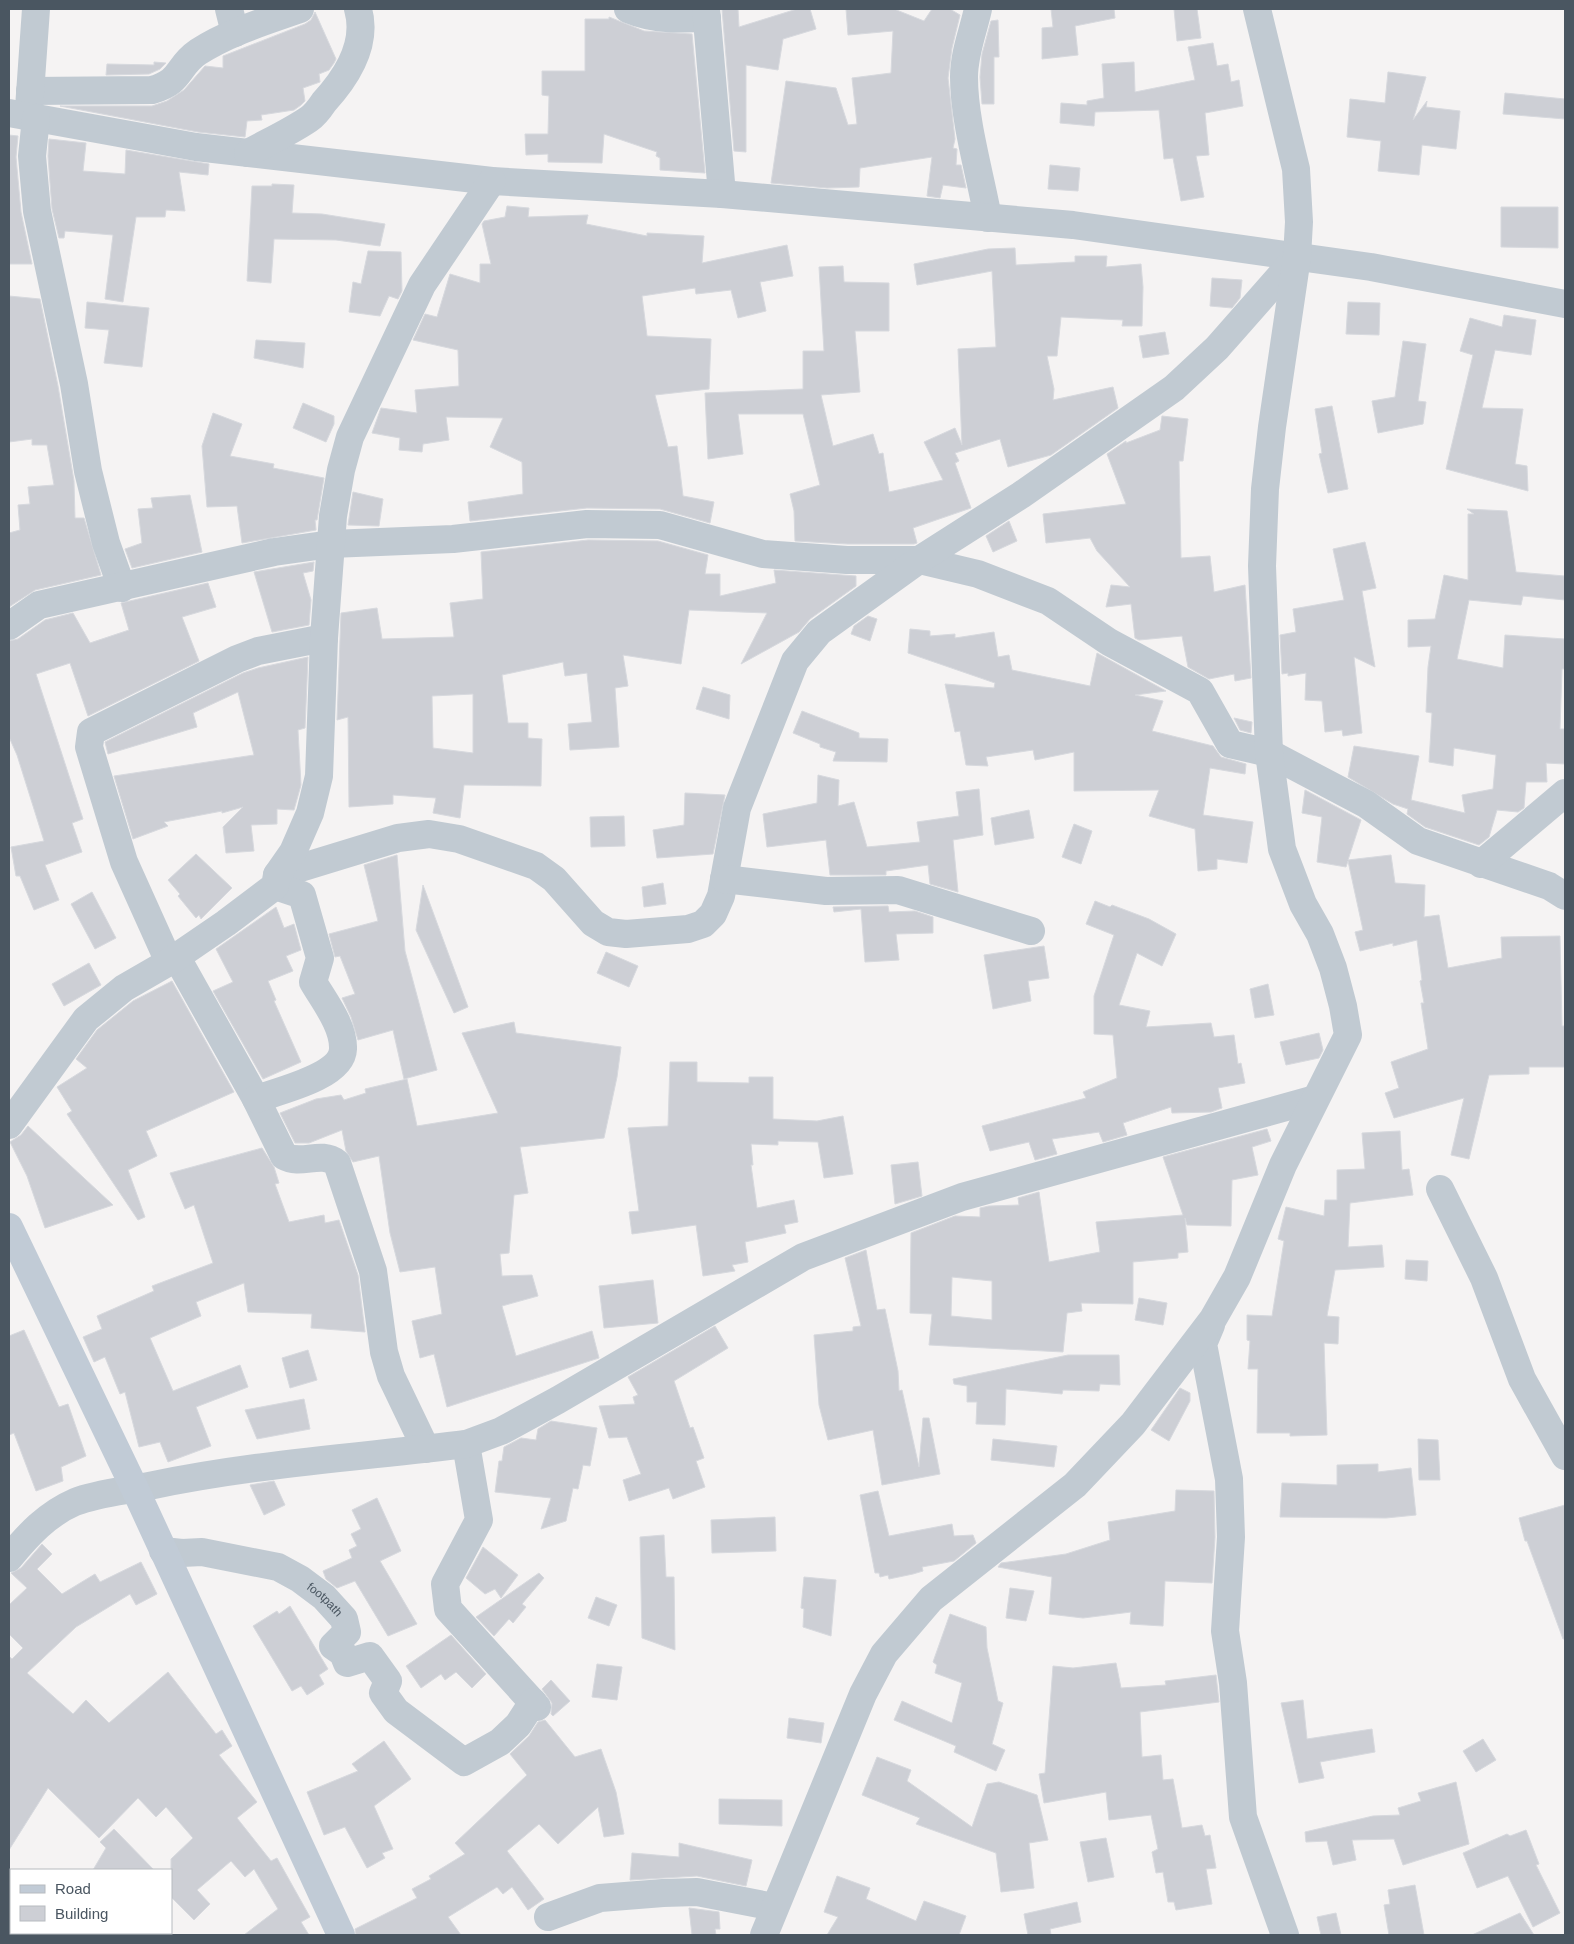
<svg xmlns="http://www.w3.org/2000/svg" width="1574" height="1944" viewBox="0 0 1574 1944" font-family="Arial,sans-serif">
<rect width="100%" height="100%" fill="#f5f3f3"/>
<!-- building -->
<path fill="#cdcfd5" stroke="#d7d9de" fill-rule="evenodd" d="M722,9H738L739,27L797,9H810L816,29L783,39L778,70L746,65V152L734,151Z
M846,9H894L924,21L932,9H950L960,15L952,48L948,78L955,139L953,148L957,149L956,165H961L966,188L943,185L940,198L927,196L932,157L860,168L859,187L827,188L771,183L786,81L836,88L848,125L857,124L852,78L891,73L893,31L848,35Z
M1051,9H1114L1115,18L1075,26L1078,55L1042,59V28L1053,27Z
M1174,9H1197L1201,38L1177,41Z
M315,12L336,59L334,63L329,70L319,74L320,82L303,88L305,101L301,105L294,110L261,115L262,120L247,121L245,137L198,132L60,106H152L167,101L184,90L205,66L223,68V56L305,24L311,20Z
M609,17L644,31L692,34L705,173L660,170V158L656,156L657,152L604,134L602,163L548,162V154L526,155L525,134H548L549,96L542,95V71H585V19H609Z
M998,20L999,57H994V104H982L980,77L982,54L991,21Z
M1213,43L1217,66L1228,64L1231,82L1239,80L1243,106L1205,113L1209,155L1196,156L1204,197L1181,201L1173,158L1164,159L1159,110L1095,112L1094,126L1060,123L1061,103L1087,105V101L1104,98L1102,64L1134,62L1135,92L1195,80L1188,47Z
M154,62L166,63L160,69L149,74L106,75L107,64L154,65Z
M1388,72L1426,77L1413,120L1427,101L1426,107L1460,111L1456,149L1422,145L1419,175L1378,171L1381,141L1347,137L1350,99L1385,103Z
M1505,93L1565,99V119L1503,114Z
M9,135L18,136L16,157L21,212L32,264H9Z
M49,139L86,143L83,171L125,174L126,150L209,164L208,175L179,172L185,211L166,210L165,217H136L123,302L105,299L113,235L65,231L64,238H59L52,209L48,156Z
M1050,165L1080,168L1078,191L1048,189Z
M272,184L294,185L292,213L322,214L385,224L380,246L336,240L274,239L271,283L247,281L252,186H272Z
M507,206L529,208L528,217L588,215L586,224L647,236V233L704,236L702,263L787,245L793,276L760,282L766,311L738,318L731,290L696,294L695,288L642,296L647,336L711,339L709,389L655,395L668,447L677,446L683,496L714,502L710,523L660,509L587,508L470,521L468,502L523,494L522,462L490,447L503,418L446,417L449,440L423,444L422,452L399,450L400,438L372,433L381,408L417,413L415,390L459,386L458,350L413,340L425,314L437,317L450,274L480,283V264H491L482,224L484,221L505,217Z
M1501,207H1558V248L1501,247Z
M1015,248L1016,265L1075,262V256H1107L1106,267L1141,264L1143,287L1142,326H1122L1123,320L1061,317L1057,356H1047L1054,389L1053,400L1113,387L1118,408L1051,455L1008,467L1000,439L955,453L959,461L955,463L971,508L913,528L917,543L914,544H848L795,541L794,511L790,494L820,485L803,414H738L743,454L708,459L705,393L803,389V351H824L819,267L843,266L844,282L889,283V331H855L860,392L821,395L833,446L873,434L879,454L883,453L889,492L943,480L924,442L955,428L962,445L958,349L996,347L992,271L917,285L914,264L988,249Z
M368,251L401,252L402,291L398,299L389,296L380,316L349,312L353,282L361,284Z
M1212,278L1242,280L1240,298L1232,308L1210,306Z
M9,296L40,299L58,386L74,481L75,518H84L101,575L35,590L9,607V533L20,530L18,505L30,504L28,487L54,485L47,445H32V439L9,442Z
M87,302L149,308L142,367L104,363L109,330L85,328Z
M1348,302L1380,303L1379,335L1346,334Z
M1504,315L1536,320L1531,355L1495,350L1482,408L1523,409L1515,464L1527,466L1528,491L1446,469L1473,355L1460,351L1470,318L1502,327Z
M1165,332L1169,354L1143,358L1139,336Z
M256,340L305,343L303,368L254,358Z
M1403,341L1426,344L1418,401L1426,402L1423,424L1378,433L1372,401L1395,397Z
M303,403L334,416V424L326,442L293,428Z
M1332,406L1348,489L1328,493L1319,454L1322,453L1315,409Z
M213,413L242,424L230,456L274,464L273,468L324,478L317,520H315L316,530L242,543L237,506L207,507L202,446Z
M1162,416L1188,419L1183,461H1179L1181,558L1210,556L1214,592L1245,585L1251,678L1235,681L1234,674L1209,679L1188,667L1182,636L1139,640L1135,638L1131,604L1106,607L1111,585L1130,587L1097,551L1090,538L1046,543L1043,514L1126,504L1107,454L1126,441V443L1160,430Z
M353,492L383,499L379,526L348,525Z
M190,495L202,552L132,568L125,549L142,543L138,509L153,508L151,498Z
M1467,509L1507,511L1516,572L1565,576V600L1523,596L1521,605L1469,600L1457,659L1503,668L1505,635L1565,639V669H1562L1560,729H1565V764L1546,763L1547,782H1526L1524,808L1518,812L1497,810L1489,837L1479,845L1425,827L1407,814L1408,809L1393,804L1348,777L1354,746L1419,756L1411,800L1465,813L1462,795L1493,789L1496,755L1454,748L1453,766L1429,762L1432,713L1426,712L1428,667L1431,646L1408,647V620L1435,619L1444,575L1468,580V514H1474Z
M1009,521L1017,541L993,552L986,536Z
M588,540L658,541L708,555L705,574H720V596L776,583L774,570L856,576V586L810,619L799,632L741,664L767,613L689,610L681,664L623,655L628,686L615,688L619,747L570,750L568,724L592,722L587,673L565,676L563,662L502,675L508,723H528V738L542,739L541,786L464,785L460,818L433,813L436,798L393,795V804L349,807L348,717L337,720L341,613L377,608L382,639L454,637L450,603L483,599L481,552ZM473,694V753L433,748L432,696Z
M1365,542L1376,588L1362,591L1375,667L1354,657L1362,733L1343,736L1342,730L1325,732L1322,701L1305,700L1306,673L1288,676V673L1282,674L1280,635L1296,632L1293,609L1344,600L1333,549Z
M314,562L313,571L303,573L311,600L309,625L272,632L254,572Z
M208,583L216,607L182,617L199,661L88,716L70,663L36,674L83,819L72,823L82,852L45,865L59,900L34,910L20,876H16L11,847L44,841L17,755L9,737V641L18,639L45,620L73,613L90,643L129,630L121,603Z
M868,616L877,619L870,641L851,634L854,626Z
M910,629L930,631V636L955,634V638L994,632L998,657L1009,655L1012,670L1090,686L1097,653L1166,691L1135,695L1163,701L1152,731L1213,746L1221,757L1246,764L1245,774L1210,768L1203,815L1253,822L1247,863L1217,859V869L1198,871L1195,829L1149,816L1159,790L1074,791V752L1035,760L1033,750L986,757L988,766L966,765L960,731L955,732L945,684L994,688L995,683L908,653Z
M308,657L305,728L298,730L301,785L294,810L277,809V824L251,825L254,851L226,853L223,827L243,807L222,813V811L164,822L168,826L133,839L114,776L254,755L238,692L193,713L197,727L108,754L105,742L243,673L258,668Z
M703,687L730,695L729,719L696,709Z
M802,711L859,733V738L888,739L887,762L833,761L836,752L820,747V744L793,733Z
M1234,718L1252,722L1251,733L1240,730Z
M818,775L839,780L838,806L854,802L867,847L920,842L917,822L959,816L956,792L979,789L983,835L953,840L958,892L930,884L928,865L886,871V875H830L826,840L767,847L763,814L817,803Z
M1305,790L1361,820L1348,860L1391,855L1395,883L1425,885L1424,917L1439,915L1448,968L1502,958L1501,937L1560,936L1562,1026H1565V1067H1529V1074L1489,1075L1469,1159L1451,1155L1464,1098L1394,1118L1385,1093L1399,1088L1391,1062L1428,1049L1421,1003H1424L1420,981L1422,980L1417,940L1393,946V943L1360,951L1355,932L1363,930L1348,861L1346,867L1317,862L1322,817L1302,813Z
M685,793L725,795L713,854L657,858L653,830L684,825Z
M1029,810L1034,838L995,845L991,818Z
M624,816L625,846L591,847L590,817Z
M1074,824L1092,831L1081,864L1062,857Z
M196,854L232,888L201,919L199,915L196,918L178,896L180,894L168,880Z
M397,855L405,951L437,1070L404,1079L393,1030L358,1040L351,1017L342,998L355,994L340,956L335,957L329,934L378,921L364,865Z
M663,883L666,904L644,907L642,887Z
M423,885L468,1007L454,1013L416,930Z
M92,892L116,938L95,949L71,904Z
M1095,901L1110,907L1112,905L1149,919L1176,934L1162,966L1137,953L1119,1005L1150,1011L1146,1027L1211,1023L1214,1037L1234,1035L1238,1064L1241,1063L1245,1083L1218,1088L1222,1108L1211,1112L1172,1113L1171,1107L1123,1123L1127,1135L1103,1142L1099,1132L1052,1139L1057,1154L1035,1160L1029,1142L990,1151L982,1126L1086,1098L1083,1092L1117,1078L1113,1035L1094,1034V996L1114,935L1086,924Z
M888,906L889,912L915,911L933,917V933L896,934L899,960L865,962L861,909L834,912L833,907Z
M276,907L284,928L294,924L301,950L286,956L293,971L268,981L276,1000L274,1001L301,1062L263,1079L213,991L233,982L216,949Z
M1044,946L1049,978L1028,981L1031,1001L993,1009L984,955Z
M606,952L638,966L629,987L597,973Z
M89,963L101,985L64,1006L52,984Z
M172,981L234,1092L146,1131L157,1156L128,1170L145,1217L138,1220L67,1114L72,1111L57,1087L87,1068L76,1059L97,1030L133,1001Z
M1268,984L1274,1015L1255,1018L1250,989Z
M514,1022L516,1033L621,1047L617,1077L604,1138L520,1147L528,1193L514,1195L509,1253L500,1254L502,1276L532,1275L538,1296L502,1306L516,1356L592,1331L599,1358L447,1407L434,1354L420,1358L412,1321L442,1314L435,1267L400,1272L390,1233L379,1156L353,1162L346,1151L342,1130L309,1143H295L280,1113L316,1099L341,1095L344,1100L366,1093L365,1089L407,1079L417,1126L498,1113L462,1033Z
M1319,1033L1323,1050L1319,1058L1286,1065L1280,1042Z
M670,1062H697V1082L749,1083V1077H773V1119L817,1121L843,1116L853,1174L824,1178L818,1142L778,1141V1145L751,1144L753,1165H751L757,1208L794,1200L798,1222L784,1225L786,1233L745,1242L748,1262L732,1265L735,1271L703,1276L696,1225L632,1234L629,1212L639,1211L628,1128L668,1126Z
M28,1126L113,1205L45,1228L27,1176L10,1142L21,1135Z
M1267,1129L1271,1141L1252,1147L1258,1175L1232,1180L1231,1226L1187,1225L1185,1218L1188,1252L1178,1253V1258L1133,1262V1304L1081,1303L1082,1311L1067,1313L1063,1352L929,1345L932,1314L910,1313L911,1233L955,1216L980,1217V1208L989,1206L1019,1205L1018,1198L1039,1192L1049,1262L1100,1252L1096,1222L1183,1215L1163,1157ZM952,1277L992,1281V1320L951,1316Z
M1400,1131L1402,1170L1409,1169L1413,1195L1350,1203L1348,1247L1382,1245L1384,1267L1335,1270L1327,1316L1339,1317L1338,1344L1324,1343L1327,1435L1290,1436V1433H1257L1258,1369H1248L1250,1341L1247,1340V1315L1272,1316L1284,1241L1278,1239L1286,1207L1324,1216L1325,1200H1337V1170L1365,1169L1362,1133Z
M262,1148L274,1167L279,1183L275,1184L289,1222L324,1215L325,1223L339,1220L358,1275L365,1332L311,1328L312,1314L248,1312L244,1283L196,1302L201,1316L150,1338L173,1391L240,1365L248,1387L196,1407L211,1446L168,1462L160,1442L139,1447L125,1392L120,1394L105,1357L94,1362L83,1337L102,1329L97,1316L154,1291L152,1286L213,1263L194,1205L185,1209L170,1173Z
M918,1162L922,1196L895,1204L891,1165Z
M866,1250L877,1310L885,1309L898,1371L899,1391L902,1390L919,1467L923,1418H929L940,1474L882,1485L873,1430L828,1440L819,1405L814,1335L853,1331V1327L861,1326L845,1258Z
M1406,1260L1428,1261L1427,1281L1405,1279Z
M653,1280L658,1323L604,1328L599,1286Z
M1139,1298L1167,1303L1163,1325L1135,1320Z
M715,1326L728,1348L674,1381L690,1428L693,1427L704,1458L696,1461L705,1487L673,1499L669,1488L629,1501L623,1480L641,1474L627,1437L609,1438L599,1406L635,1404L633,1397L638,1395L628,1377Z
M24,1330L59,1407L68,1404L86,1456L61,1467L63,1481L36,1491L14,1433L9,1435V1336Z
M308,1350L317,1380L290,1388L282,1358Z
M1068,1355H1119L1120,1385L1100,1384L1099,1391L1063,1390L1062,1394L1006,1389L1005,1425L976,1424L977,1402H967V1386L954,1384L953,1379Z
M1180,1388L1190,1393V1401L1169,1441L1151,1430Z
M304,1399L310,1429L257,1439L245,1410Z
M551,1421L597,1428L590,1466L583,1465L578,1489L573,1488L566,1521L541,1529L551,1498L495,1492L499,1461H502L504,1447L521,1438L536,1440L538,1429Z
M993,1439L1057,1446L1054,1467L991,1460Z
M1418,1439L1438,1440L1440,1480H1419Z
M1378,1464V1472L1411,1468L1416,1515L1386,1518L1280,1517L1282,1483L1337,1485V1465Z
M274,1481L285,1505L264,1515L250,1485Z
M1176,1490L1214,1491L1215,1537L1212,1583L1165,1581L1163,1626L1130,1624L1131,1612L1083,1618L1049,1614L1052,1577L998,1567L1001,1563L1066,1554L1110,1540L1108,1522L1175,1511Z
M878,1491L889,1536L952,1524L954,1536L973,1535L976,1543L954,1561L922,1567L923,1571L913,1574L889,1579L888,1575L880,1577L879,1573H875L860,1495Z
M377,1498L401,1551L380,1561L417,1624L388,1636L355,1581L337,1588L326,1579L323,1571L352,1558L349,1550L357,1546L351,1534L361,1529L352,1510Z
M1565,1505V1639H1563L1527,1541H1525L1519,1518Z
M775,1517L776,1551L712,1553L711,1520Z
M664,1535L666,1577H674L675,1650L642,1638L640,1537Z
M42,1544L52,1554L37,1569L62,1594L95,1574L100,1582L141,1562L157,1594L136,1605L130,1594L76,1627L27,1673L73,1714L86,1700L109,1723L168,1672L216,1734L222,1730L232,1746L219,1755L257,1802L237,1818L271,1861L277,1858L310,1917L301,1922L309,1935H244L278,1909L254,1869L245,1877L231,1861L197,1890L210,1904L194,1920L171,1897V1859L193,1838L166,1807L156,1817L138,1798L99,1838L48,1788L9,1850V1656L12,1659L23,1648L9,1634V1605L27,1588L11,1573L21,1568Z
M483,1547L518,1575L501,1598L495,1589L485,1594L466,1578Z
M539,1573L544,1578L522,1604L526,1607L513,1623L509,1619L494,1636L476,1617Z
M804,1577L836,1580L831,1636L803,1627L804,1609L801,1608Z
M1010,1588L1034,1591L1026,1621L1006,1618Z
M596,1597L617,1605L609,1626L588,1618Z
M290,1606L328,1669L319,1675L324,1684L307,1695L301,1686L292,1691L253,1626L277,1611L279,1614Z
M950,1614L986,1627L987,1648L998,1701L1003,1703L992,1744L1005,1750L996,1771L954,1752L956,1746L894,1720L902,1701L952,1723L962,1683L935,1673L937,1665L933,1662Z
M451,1635L486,1674L472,1688L456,1672L445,1680L441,1674L421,1688L406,1666Z
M1116,1663L1121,1688L1166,1685L1165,1681L1216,1675L1219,1702L1140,1712L1142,1757L1161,1755L1163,1780L1173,1779L1182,1828L1202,1825L1205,1836L1210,1835L1216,1868L1206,1869L1212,1904L1176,1910L1174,1902H1168L1163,1872L1156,1873L1152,1852L1158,1849L1151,1815L1109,1820L1106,1792L1044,1803L1039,1774L1045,1773L1053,1666L1073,1668Z
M597,1664L622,1667L617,1700L592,1697Z
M551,1680L570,1701L553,1716L551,1714L552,1703L542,1689Z
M1303,1700L1307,1739L1372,1729L1375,1752L1320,1762L1324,1778L1299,1783L1281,1703Z
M789,1718L824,1723L821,1743L787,1738Z
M545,1720L575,1757L601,1749L616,1792L624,1834L604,1837L598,1807L558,1844L539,1824L507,1851L544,1899L528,1910L512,1887L503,1894L497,1887L448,1917L461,1935H356L355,1929L417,1898L412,1889L431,1879L429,1876L465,1854L455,1843L527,1775L510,1754L529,1736L538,1722Z
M1483,1739L1496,1760L1476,1772L1463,1751Z
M384,1741L411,1779L374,1806L393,1849L382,1853L385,1858L367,1868L345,1827L324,1835L307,1792L358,1771L352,1764Z
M877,1757L911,1770L907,1781L972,1827L987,1784L999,1782L1037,1795L1048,1840L1029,1843L1034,1888L1001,1892L996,1853L916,1824L920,1818L862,1795Z
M1456,1782L1469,1844L1403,1865L1394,1839L1352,1840L1356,1860L1333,1865L1327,1841L1306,1842L1305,1832L1373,1816L1400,1815L1398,1808L1421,1801L1418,1793Z
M719,1799L782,1800V1826L719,1824Z
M114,1829L154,1870H93L106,1848L100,1842Z
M1526,1830L1539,1864L1536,1865L1560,1913L1533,1927L1508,1876L1477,1888L1463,1853L1507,1834L1510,1836Z
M1106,1838L1114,1877L1088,1882L1080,1842Z
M679,1843L752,1860L746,1886L697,1876L630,1880L632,1853L679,1857Z
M837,1876L870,1888L866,1899L916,1921L924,1901L966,1916L959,1935H827L838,1917L824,1912Z
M1415,1885L1424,1935H1389L1384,1905L1390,1904L1388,1890Z
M1077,1902L1081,1922L1050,1929L1051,1935H1028L1024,1914Z
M689,1908L719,1912L720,1929H715L716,1935H692Z
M1336,1913L1341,1935H1321L1317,1917Z
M1520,1913L1534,1935H1472Z"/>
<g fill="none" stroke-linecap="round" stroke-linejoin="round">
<!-- street -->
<g stroke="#c1cad2" stroke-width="28">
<path d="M229,9L235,33"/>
<path d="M628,9C654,20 679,19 707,18"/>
<path d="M706,9L722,194"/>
<path d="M978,9C973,32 964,53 964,77C964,121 980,174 988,218"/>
<path d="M30,91L152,90C183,81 176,67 198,52C229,32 266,21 300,9"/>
<path d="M29,108L36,9"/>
<path d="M9,113L196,147L492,181L722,194L1073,225L1371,267L1565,304"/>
<path d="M36,118L32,156L37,211L74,384L88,471L106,543L122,588"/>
<path d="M248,153C268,142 290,132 309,119C315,115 320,108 324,102C347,77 368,44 358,9"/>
<path d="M9,626L39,605L274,552L331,544L453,539L587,524L660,525L763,554L847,560H919L978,574L1048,601L1109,642L1200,691L1230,744L1269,753L1366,804L1418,841L1549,886L1565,896"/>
<path d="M1481,864L1565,793"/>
<path d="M277,875L398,838L429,834L459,839L536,866L554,879L593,923L608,932L626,934L688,929L703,924L713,914L721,896L737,808L795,661L819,632L919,560L1021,495L1174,388L1217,348L1297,257"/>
<path d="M724,879L826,891L898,890L1031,931"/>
<path d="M176,956L256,1099L284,1156C302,1166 320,1150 337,1163L373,1271L384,1352L391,1376L426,1449"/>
<path d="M169,962L124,862L89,747L91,732L237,659L258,651L324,638"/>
<path d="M256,1099C278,1091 342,1077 343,1049C344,1026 324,1001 313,982L320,958L302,895L275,886"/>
<path d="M9,1125L86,1019L124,988L169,962L226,923L275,886L277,875L293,852L310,813L319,776L324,638L333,516L341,470L350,437L422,285L492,181"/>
<path d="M1440,1189L1484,1278L1522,1379L1565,1456"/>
<path d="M1211,1325L1203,1344L1229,1479L1231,1537L1225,1631L1233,1683L1243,1817L1285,1935"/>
<path d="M466,1444L479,1520L445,1584L448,1609L537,1707"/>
<path id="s1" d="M163,1551L182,1553L202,1552L278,1567L300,1579L324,1597L344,1619L347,1632L333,1646L343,1653L347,1663L370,1656L388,1681L383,1693L396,1711L464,1762L500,1742L518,1725L533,1702"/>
<path d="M9,1558C28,1535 47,1514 75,1502C98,1493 125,1491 149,1486C253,1464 361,1457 466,1444L501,1431L558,1400L803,1257L962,1197L1315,1099"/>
<path d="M548,1917L600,1898L663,1893L697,1892L774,1907"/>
<path d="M764,1935L863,1694L884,1654L931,1599L1075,1485L1133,1424L1213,1319L1237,1277L1283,1165L1348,1035L1343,1006L1333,968L1320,934L1303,904L1282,849L1269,753L1262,566L1265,489L1272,427L1297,257L1299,222L1296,169L1257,9"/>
</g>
<!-- secondary -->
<path stroke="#c1cbd6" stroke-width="28" d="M9,1227L135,1489L341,1935"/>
</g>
<g text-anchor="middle" stroke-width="4" stroke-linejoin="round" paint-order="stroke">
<!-- street labels -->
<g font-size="12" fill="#4a5661" stroke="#fff">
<text dy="4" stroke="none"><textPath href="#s1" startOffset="174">footpath</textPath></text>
</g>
</g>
<!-- border -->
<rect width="1574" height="1944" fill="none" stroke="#4a5661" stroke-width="20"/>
<!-- legend -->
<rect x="10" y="1869" width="162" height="65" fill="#ffffff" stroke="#b7bbc0"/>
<rect x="20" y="1885" width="25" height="8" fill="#c1cbd6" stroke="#b7bbc0"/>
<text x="55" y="1894" font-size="15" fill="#4a5661">Road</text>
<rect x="20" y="1906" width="25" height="15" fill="#cdcfd5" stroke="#b7bbc0"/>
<text x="55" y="1919" font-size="15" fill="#4a5661">Building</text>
</svg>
